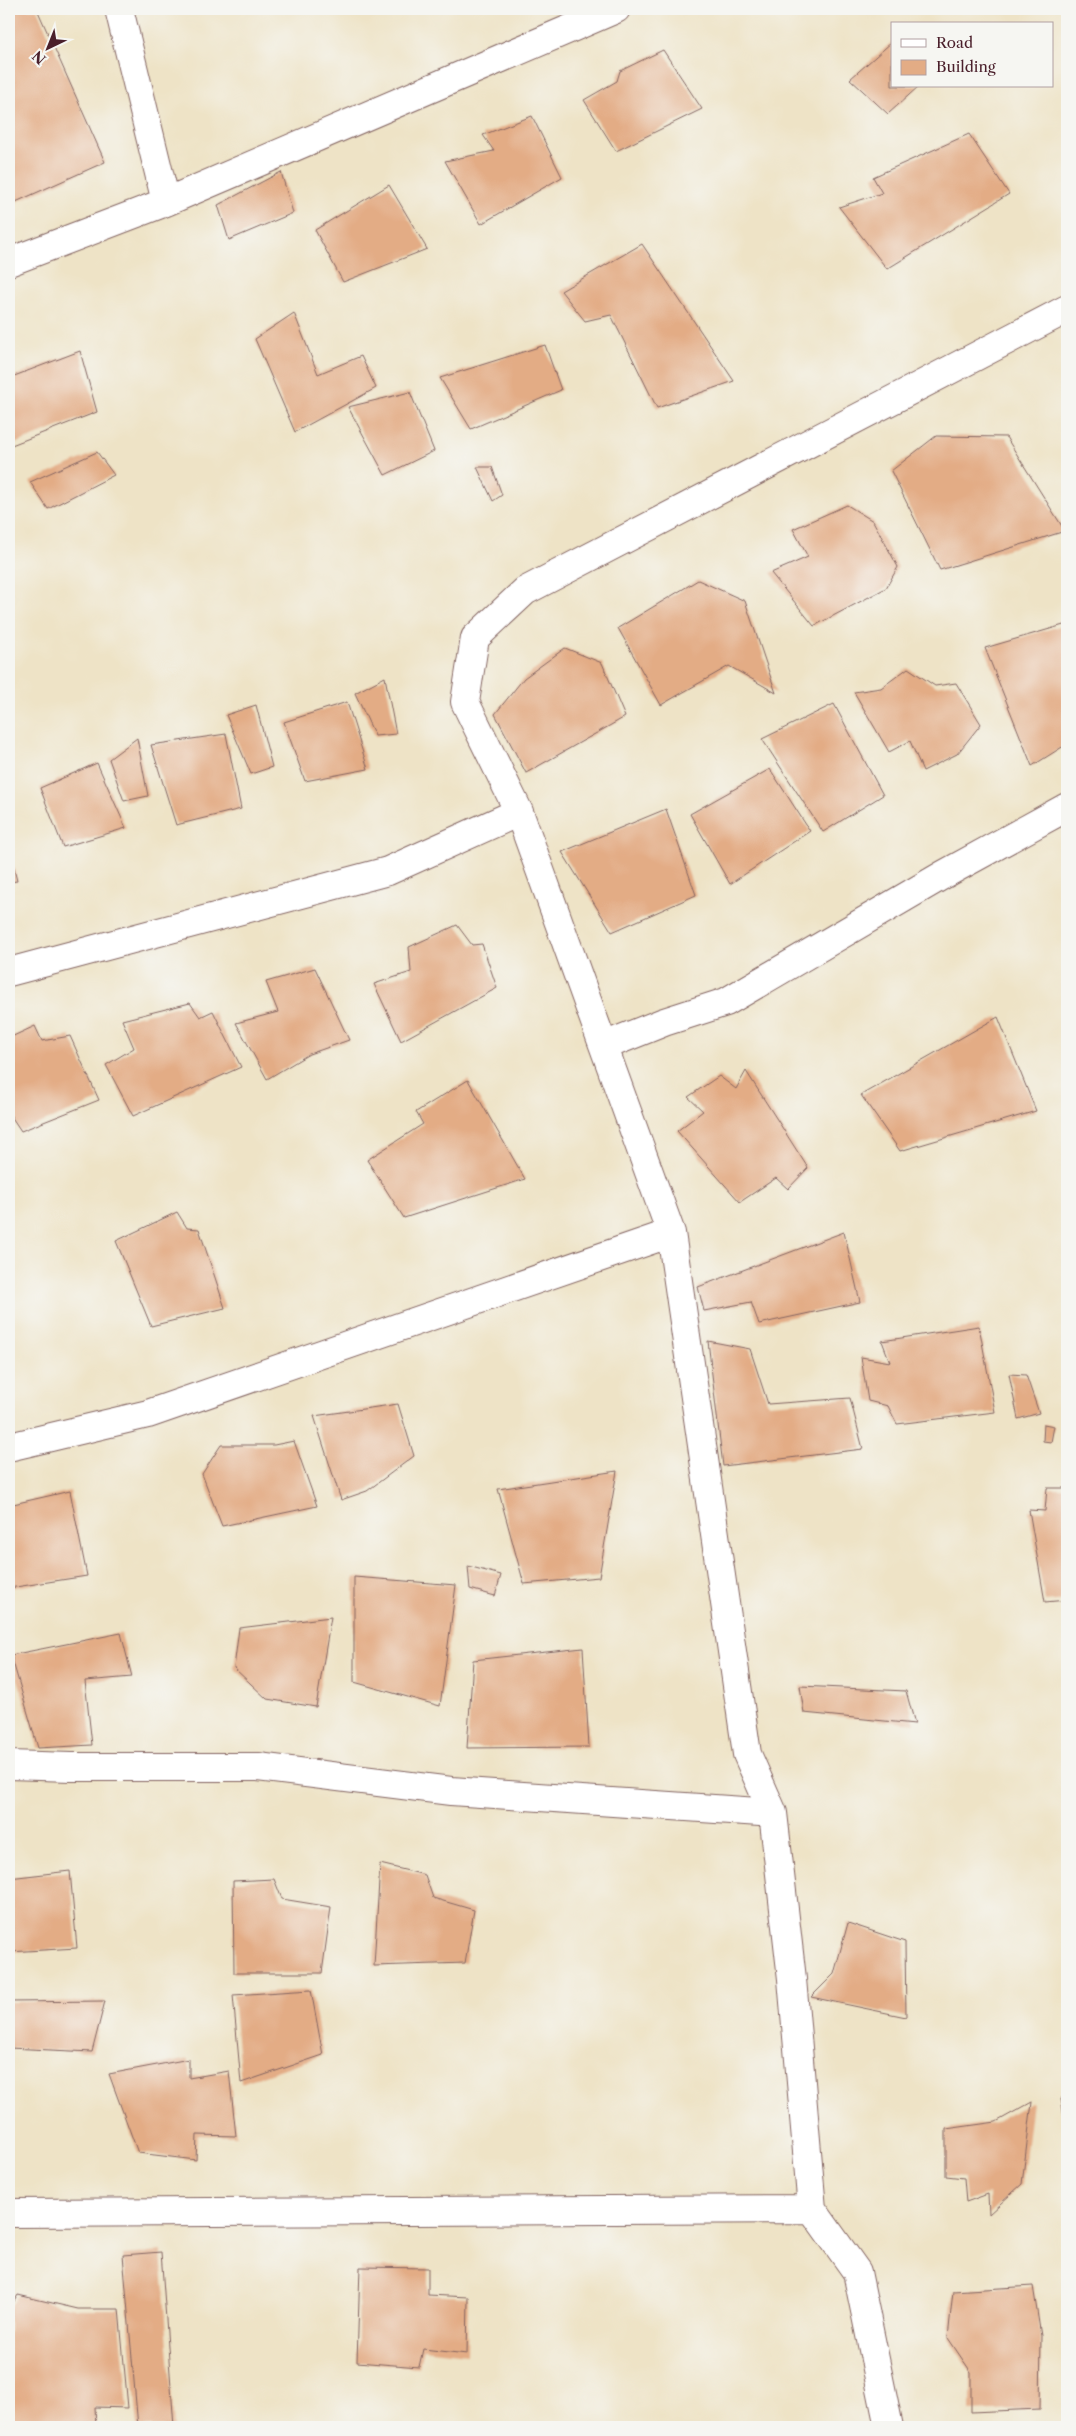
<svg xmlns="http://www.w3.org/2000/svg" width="1076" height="2436" viewBox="0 0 1076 2436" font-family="'Libre Caslon Text',serif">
<rect width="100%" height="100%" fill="#f6f6f2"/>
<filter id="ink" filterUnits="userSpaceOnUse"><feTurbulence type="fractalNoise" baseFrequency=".02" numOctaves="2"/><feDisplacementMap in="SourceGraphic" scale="10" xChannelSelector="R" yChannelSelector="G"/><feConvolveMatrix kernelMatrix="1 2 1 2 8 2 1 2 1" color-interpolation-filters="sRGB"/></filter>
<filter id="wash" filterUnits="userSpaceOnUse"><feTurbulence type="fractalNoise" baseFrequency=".0096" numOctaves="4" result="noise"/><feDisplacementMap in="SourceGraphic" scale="20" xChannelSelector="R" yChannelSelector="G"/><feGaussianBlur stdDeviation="1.12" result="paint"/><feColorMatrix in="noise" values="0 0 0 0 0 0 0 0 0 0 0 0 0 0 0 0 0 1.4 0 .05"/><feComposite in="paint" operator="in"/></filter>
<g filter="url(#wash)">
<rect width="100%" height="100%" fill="#eee3c6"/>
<g id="blocks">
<!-- building -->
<path fill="#e3ac85" d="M9,9H37L105,162L9,205Z
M892,42V86H919L888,114L850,79Z
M663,50L702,109L616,151L584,100L617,81L620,71Z
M532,116L562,177L481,224L445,161L494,151L483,135Z
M969,134L1009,194L887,269L839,207L882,193L873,177Z
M281,172L293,213L229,240L218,205Z
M389,185L427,249L343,282L315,230Z
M642,244L734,381L657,408L611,315L585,321L561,291Z
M294,313L318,374L361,356L376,388L295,432L255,339Z
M545,345L561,390L471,429L440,378Z
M80,351L97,412L9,446V378Z
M410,392L434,451L385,475L348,407Z
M936,436L1006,437L1065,531L940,570L891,471Z
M97,452L114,475L48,509L30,482Z
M477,467H492L502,495L493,501Z
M847,505L873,521L898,567L886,588L814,626L771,573L808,557L793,529Z
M698,580L745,601L776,693L729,666L661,705L618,628Z
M1067,624V711L1063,713L1067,718V744L1032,766L985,648Z
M565,648L602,663L625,717L526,773L495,714L524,678Z
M908,668L935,686L956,683L981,724L957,754L923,771L910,741L889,752L854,692L881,688Z
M385,677L396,734L375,736L355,693Z
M347,702L368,769L305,781L284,722Z
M834,704L883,795L823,832L762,739Z
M256,705L272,767L251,774L226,715Z
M226,734L241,809L176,825L151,745Z
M137,738L148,796L124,801L109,759Z
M97,763L126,828L63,847L40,788Z
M770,769L810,831L730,884L690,814Z
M666,809L696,895L612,932L562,852Z
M9,849L17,881L9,882Z
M457,925L472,945L482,944L497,988L401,1041L374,984L411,972L409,947Z
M315,968L349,1040L309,1054L267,1079L236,1023L278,1012L266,982Z
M190,1003L200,1017L213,1011L241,1067L133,1116L106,1065L134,1048L122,1020Z
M998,1017L1036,1111L900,1151L861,1095Z
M35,1026L42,1041L70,1036L99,1100L21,1131L9,1113V1038Z
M746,1071L808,1168L788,1189L776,1178L740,1202L677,1131L703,1111L688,1097L719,1076L736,1089Z
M468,1080L525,1179L404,1218L367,1160L423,1124L416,1112Z
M177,1212L187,1228L199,1229L225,1308L151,1326L116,1241Z
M844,1232L860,1302L759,1324L751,1302L704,1311L698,1287Z
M979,1326L995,1412L897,1424L888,1406L868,1401L861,1357L890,1362L882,1341Z
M708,1341L750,1349L768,1404L850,1398L863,1449L723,1466Z
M1009,1374L1026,1375L1039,1413L1018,1419Z
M398,1404L414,1456L367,1491L341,1500L314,1416Z
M1044,1424L1054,1426L1051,1442L1043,1441Z
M294,1441L317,1506L222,1526L202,1474L221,1445H274Z
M617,1471L599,1577L524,1584L498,1489Z
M1047,1488H1067V1600L1045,1602L1029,1510L1045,1511Z
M70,1491L87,1576L9,1588V1505Z
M468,1566L501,1575L495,1596L470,1589Z
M354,1577L456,1585L440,1706L354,1682Z
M331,1617L316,1707L267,1699L234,1668L239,1628Z
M121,1633L132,1677L85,1681L92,1745L38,1748L11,1655Z
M583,1648L589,1747L467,1748L473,1660Z
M800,1686L906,1691L915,1724L804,1713Z
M380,1864L425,1875L433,1898L474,1910L465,1963L374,1966Z
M70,1871L77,1948L9,1952V1878Z
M274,1879L282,1899L331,1907L322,1973H234L233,1881Z
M848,1923L905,1942L906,2017L811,1997L834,1974Z
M311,1990L323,2055L241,2083L233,1995Z
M105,2001L92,2052L9,2048V2002Z
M189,2059V2078L229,2071L236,2136L197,2135L196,2160L138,2153L109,2074Z
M1061,2098H1067V2132H1066Z
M1032,2102L1022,2184L989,2214L988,2194L966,2202L964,2178L946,2176V2129L996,2122Z
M161,2252L174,2427H138L123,2255Z
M360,2267L428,2268V2295L468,2297L467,2354L423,2349L419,2367L357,2362Z
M1033,2286L1041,2336L1040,2409L971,2412V2372L948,2338L953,2291Z
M18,2295L78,2309H119L128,2408L95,2407L96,2427H18L9,2424V2309Z"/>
</g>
</g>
<g filter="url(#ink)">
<use href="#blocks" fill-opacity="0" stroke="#836461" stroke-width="1"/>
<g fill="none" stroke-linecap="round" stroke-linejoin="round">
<defs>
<path id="minor" d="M119,9L166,202
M9,262L166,202L616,9
M519,812L671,1233L747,1754L773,1813L792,1979L812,2209L857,2272L889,2427
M9,972L388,871L519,812L465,702L475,638L525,591L1067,309
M604,1046L664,1022L726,1002L943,875L1067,807
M9,1447L148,1414L671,1233
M9,1765L71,1767H258L451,1791L773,1813
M9,2213L812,2209"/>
</defs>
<!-- minor casing -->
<use href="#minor" stroke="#836461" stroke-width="30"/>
<!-- minor -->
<use href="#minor" stroke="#fff" stroke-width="28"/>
</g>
</g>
<!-- margin -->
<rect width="1076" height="2436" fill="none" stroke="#f6f6f2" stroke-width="30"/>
<!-- legend -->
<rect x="891" y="22" width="162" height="65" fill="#f6f6f2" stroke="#b1a0a2"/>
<rect x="901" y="39" width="25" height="8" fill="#ffffff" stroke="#b1a0a2"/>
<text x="936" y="48" font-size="15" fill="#4a1f2b">Road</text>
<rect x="901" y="60" width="25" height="15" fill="#e3ac85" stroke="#b1a0a2"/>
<text x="936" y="72" font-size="15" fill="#4a1f2b">Building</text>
<!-- north arrow -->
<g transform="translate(48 48) rotate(223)" stroke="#f6f6f2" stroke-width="4" paint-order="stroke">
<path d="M0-4L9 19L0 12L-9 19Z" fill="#4a1f2b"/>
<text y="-8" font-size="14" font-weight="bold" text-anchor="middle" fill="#4a1f2b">N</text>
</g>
</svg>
